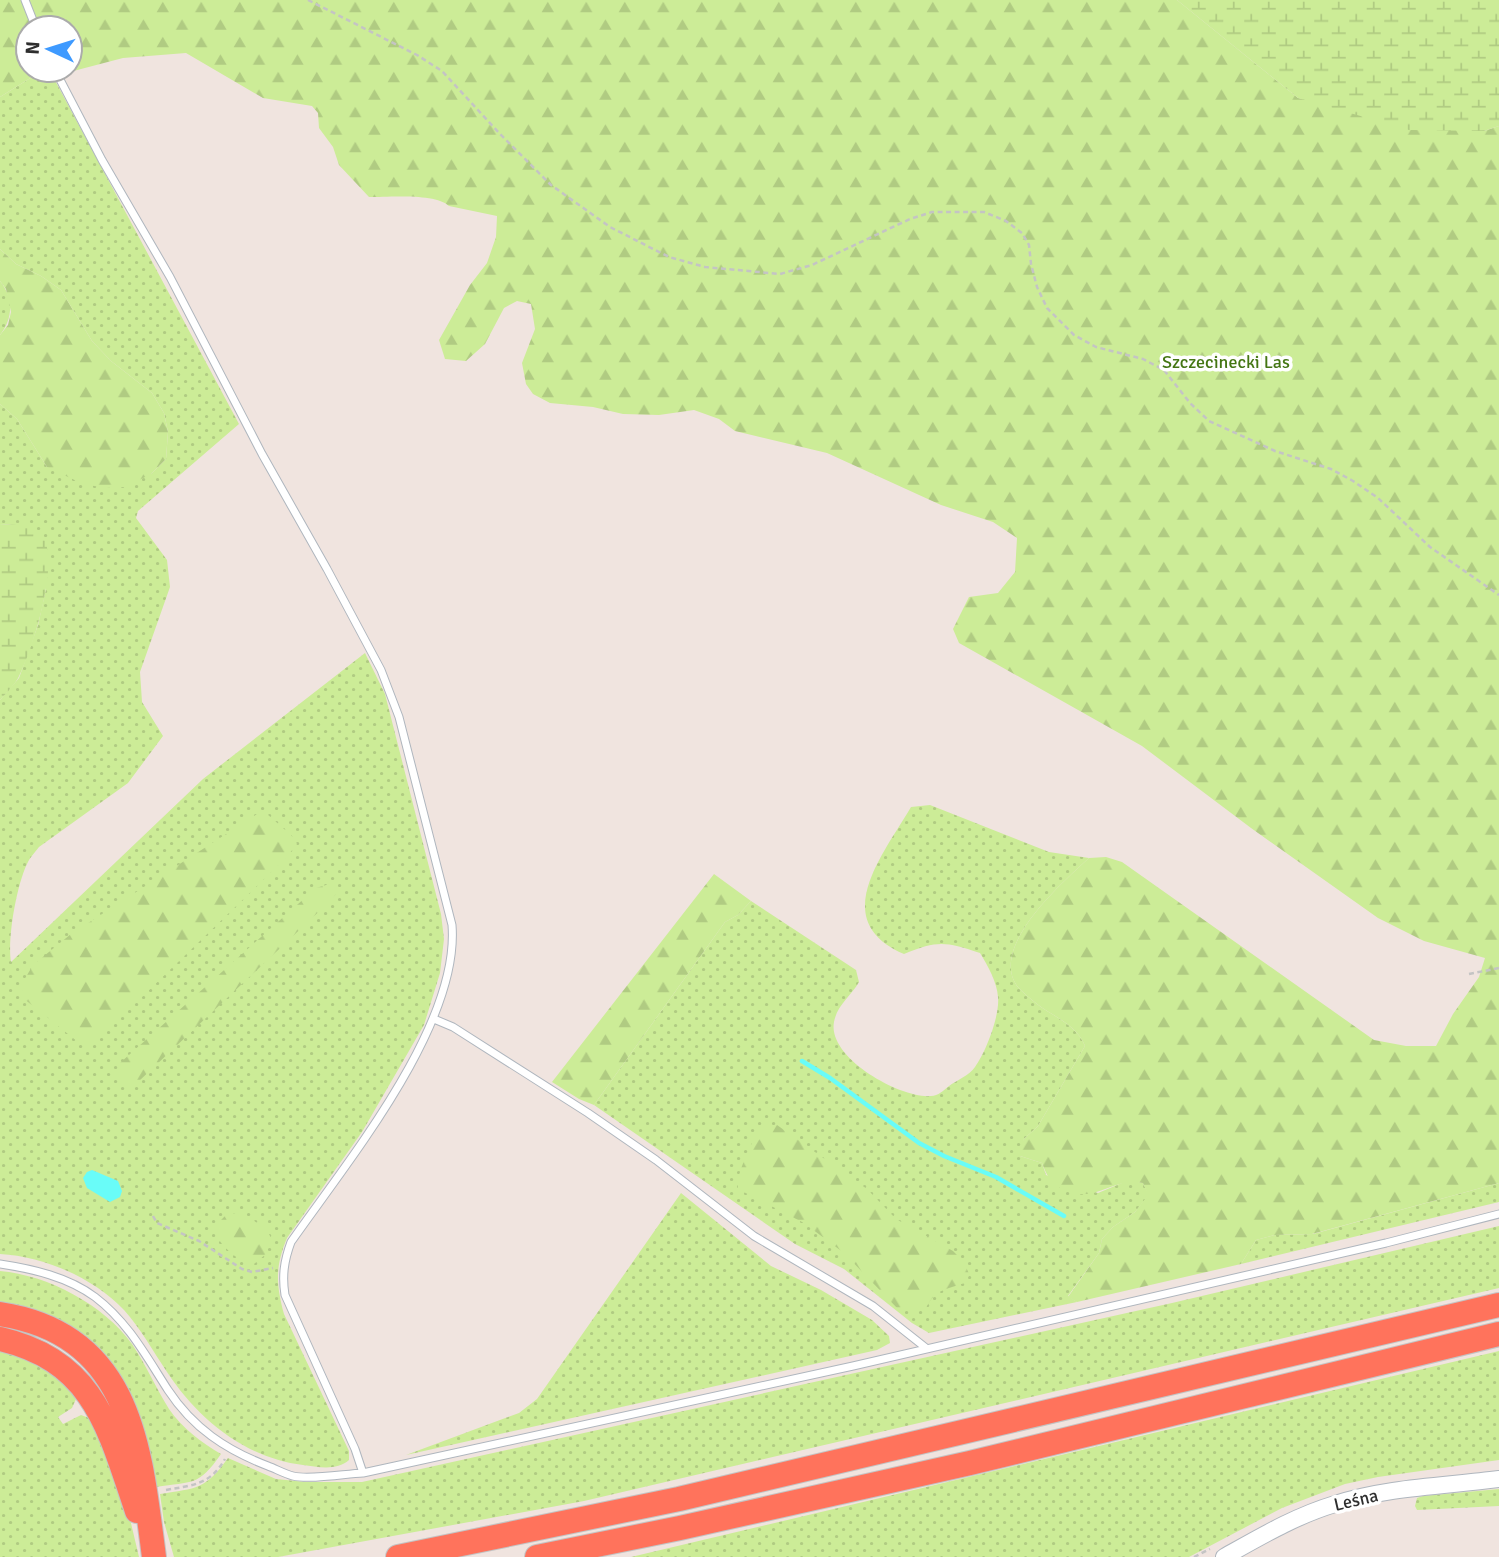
<svg xmlns="http://www.w3.org/2000/svg" width="1499" height="1557" viewBox="0 0 1499 1557" font-family="Signika,sans-serif">
<defs>
<pattern id="grass-dots" width="8" height="8" patternUnits="userSpaceOnUse" patternTransform="scale(1.75)"><rect width="8" height="8" fill="#ccec97"/><path d="M2 2h.1M6 6h.1" fill="none" stroke="#b0cb82" stroke-width="1.8" stroke-linecap="round"/></pattern>
<pattern id="forest-firs" width="22" height="20" patternUnits="userSpaceOnUse" patternTransform="scale(1.75)"><rect width="22" height="20" fill="#ccec97"/><path d="M5 1l3.5 6h-7zM16 11l3.5 6h-7z" fill="#b0cb82"/></pattern>
<pattern id="wetland-marsh" width="20" height="14" patternUnits="userSpaceOnUse" patternTransform="scale(1.75)"><rect width="20" height="14" fill="#ccec97"/><path d="M1 5h8M5 5V1M11 12h8M15 12V8" fill="none" stroke="#b0cb82"/></pattern>
</defs>
<rect width="100%" height="100%" fill="#f0e4df"/>
<!-- grass -->
<path fill="url(#grass-dots)" d="M40,72L51,73L239,424L138,511L136,518L167,560L170,587L140,672L142,702L163,736L128,783L39,847C36,851 32,855 29,860C17,881 7,939 11,962L203,779L365,653L385,694L441,914L444,939L440,973L424,1025L362,1132L287,1238C275,1267 276,1284 284,1314L349,1451V1460C337,1471 318,1467 303,1465C245,1458 198,1419 167,1372C153,1351 141,1329 124,1310C94,1278 43,1256 0,1254V700L19,678L38,625L46,589L12,524L0,525V404L17,419L47,467L151,474L166,459L168,432L164,413L152,393L111,361L92,341L61,290L41,276L16,264L0,249V97Z
M0,281C14,298 13,319 0,335Z
M930,805L1049,852L1089,858C1063,882 989,946 1017,986C1022,992 1031,999 1037,1004C1054,1017 1077,1025 1085,1046L1038,1126L1024,1139L1020,1156L1042,1163L1046,1175L1098,1193L1129,1180L1143,1183L1149,1195L1135,1212L1113,1227L1102,1239L1099,1253L1068,1296L1077,1302L929,1333L912,1323L844,1269L795,1244L594,1105L725,922L738,915L751,901L856,970L859,982C851,996 837,1005 834,1022C827,1058 901,1099 931,1096C938,1096 944,1090 949,1086C957,1080 970,1075 975,1067C986,1052 1000,1015 998,997C997,982 988,966 980,953C945,942 939,940 904,954C827,921 883,855 911,807Z
M1499,1183V1202L1241,1264L1256,1240L1275,1235L1313,1234Z
M681,1193L771,1266L821,1290L872,1320L889,1336L890,1343L877,1350L406,1455L519,1413L537,1399Z
M1499,1226V1288L584,1501L278,1557H174L164,1522L160,1494C197,1488 205,1490 228,1458L276,1479L306,1482H362L1172,1303Z
M0,1271C48,1275 104,1305 132,1344C146,1365 156,1388 169,1409C182,1428 202,1443 221,1454C198,1487 193,1481 156,1487L126,1388L0,1305Z
M0,1349H6L56,1374L76,1399L72,1408L58,1417L63,1424L81,1415L92,1419L130,1519L139,1557H0Z
M1499,1351V1460L1378,1477L1345,1484L1282,1508L1189,1557H631Z
M1499,1489V1506L1417,1510L1415,1506L1417,1498L1423,1496Z"/>
<!-- forest -->
<path fill="url(#forest-firs)" fill-rule="evenodd" d="M0,0H1177L1298,98L1484,131L1499,126V1183L1312,1234L1275,1235L1256,1240L1241,1264L1077,1302L1068,1297L1099,1253L1102,1239L1113,1227L1135,1212L1148,1195L1143,1183C1112,1176 1094,1206 1062,1189C1051,1184 1046,1174 1042,1163L1020,1156L1018,1150L1024,1139L1038,1126L1085,1046C1077,1025 1054,1017 1037,1004C1031,999 1022,992 1017,986C989,946 1063,882 1089,858L1106,857L1122,862L1374,1040L1406,1046H1436L1453,1014L1479,977L1485,958L1424,941L1378,918L1251,828L1142,746L959,643L953,629L969,597L998,593L1015,572L1017,538L993,522L941,505L827,453L735,431L719,419L694,410L659,415L623,414L593,407L550,403L533,394L526,384L522,363L535,329L531,304L517,301L504,308L485,344L466,361L445,359L439,340L470,285L487,263L496,237L497,216L449,206C436,193 389,197 369,197L339,165L333,147L319,128L318,113L312,106L263,98L186,53L123,58L62,74L40,72L0,97ZM28,28H70V70H28Z
M0,249L16,264L41,276L61,290L92,341L111,361L152,393L164,413L168,432L166,459L151,474L125,487L106,488L83,484L47,467L17,419L0,404V335L8,325L11,312L6,289L0,281Z
M257,814H267L291,835L297,844L285,859L94,1043L83,1046L23,998V982L33,965L71,934Z
M714,874L751,901L738,915L725,922L594,1105L579,1099L552,1082Z
M336,882L338,892L328,903L138,1082L129,1084L117,1073L120,1063L316,888Z
M777,1125L867,1189L896,1219L953,1251L964,1262L969,1274L967,1282C946,1290 934,1288 925,1311L898,1309L844,1253L804,1223L738,1189C736,1170 752,1149 756,1130Z
M239,1212L266,1228L271,1238L266,1254L254,1264C236,1262 220,1244 212,1229L225,1216Z"/>
<!-- wetland -->
<path fill="url(#wetland-marsh)" d="M1177,0H1499V126L1484,131L1409,130L1298,98Z
M12,524C22,526 35,527 42,536C61,559 33,648 20,674C16,684 7,692 0,700V525Z"/>
<!-- water -->
<path fill="#69fcf8" d="M92,1170L118,1181L122,1191L120,1197L110,1202L87,1188L83,1178L87,1172Z"/>
<g fill="none" stroke-linecap="round" stroke-linejoin="round">
<!-- stream -->
<path stroke="#69fcf8" stroke-width="4.5" d="M802,1061L830,1078L919,1143L944,1156L996,1177L1064,1216"/>
<defs>
<path id="service" d="M25,0L36,28
M55,70L102,160L170,277L262,454L327,569L381,670L399,717L452,925C460,1025 347,1162 291,1242C284,1261 282,1276 285,1295L355,1449L363,1473
M434,1019L453,1027L588,1113L656,1160L754,1236L873,1306L926,1348
M0,1264C33,1269 68,1277 95,1297C128,1322 146,1356 168,1390C193,1428 226,1450 268,1466C276,1469 285,1474 293,1476C309,1480 344,1474 363,1473L853,1366L1386,1243L1499,1214"/>
<path id="tertiary" d="M1224,1557C1260,1537 1295,1516 1335,1504C1387,1487 1445,1486 1499,1479"/>
<path id="motorway" d="M0,1314C132,1334 140,1449 154,1557
M0,1339C95,1361 109,1429 137,1511
M398,1557L679,1499L1499,1305
M537,1557L680,1528L970,1463L1499,1334"/>
</defs>
<!-- service casing -->
<use href="#service" stroke="#afb6be" stroke-width="9"/>
<!-- tertiary casing -->
<use href="#tertiary" stroke="#afb6be" stroke-width="18"/>
<!-- motorway casing -->
<use href="#motorway" stroke="#c4c4c4" stroke-width="26"/>
<!-- path -->
<path stroke="#c4c4c4" stroke-width="2.5" stroke-dasharray="5 3.5" stroke-linecap="butt" d="M308,0L417,55L442,71L500,134L551,185L610,227L669,257L705,267L780,274L812,265L910,219L932,212H984L1006,221L1022,233L1029,245L1031,264L1037,287L1047,308L1074,335L1096,347L1143,359L1164,370L1190,403L1209,421L1275,451L1331,469L1353,481L1378,498L1430,547L1499,595
M1469,974L1499,968
M153,1216L157,1223L199,1241L242,1269L252,1272L273,1268
M166,1490C193,1485 210,1485 225,1459
M1194,1557L1210,1549"/>
<!-- service -->
<use href="#service" stroke="#fff" stroke-width="7"/>
<!-- tertiary -->
<use href="#tertiary" stroke="#fff" stroke-width="16"/>
<!-- motorway -->
<use href="#motorway" stroke="#ff735c" stroke-width="24"/>
</g>
<g text-anchor="middle" stroke-width="7" stroke-linejoin="round" paint-order="stroke">
<!-- park labels -->
<g font-size="18" fill="#447613" stroke="#fff">
<text x="1226" y="368">Szczecinecki Las</text>
</g>
<!-- street labels -->
<g font-size="18" fill="#2e2e2e" stroke="#fff">
<text transform="translate(1356 1500) rotate(-13)" y="6">Leśna</text>
</g>
</g>
<!-- north arrow -->
<g transform="translate(49 49) rotate(274)"><circle r="33" fill="#ffffff" stroke="#ababab" stroke-width="2"/>
<path d="M0-5L12 26L0 18L-12 26Z" fill="#3e9aff"/>
<text y="-10" font-size="19" font-weight="bold" text-anchor="middle" fill="#2e2e2e">N</text>
</g>
</svg>
